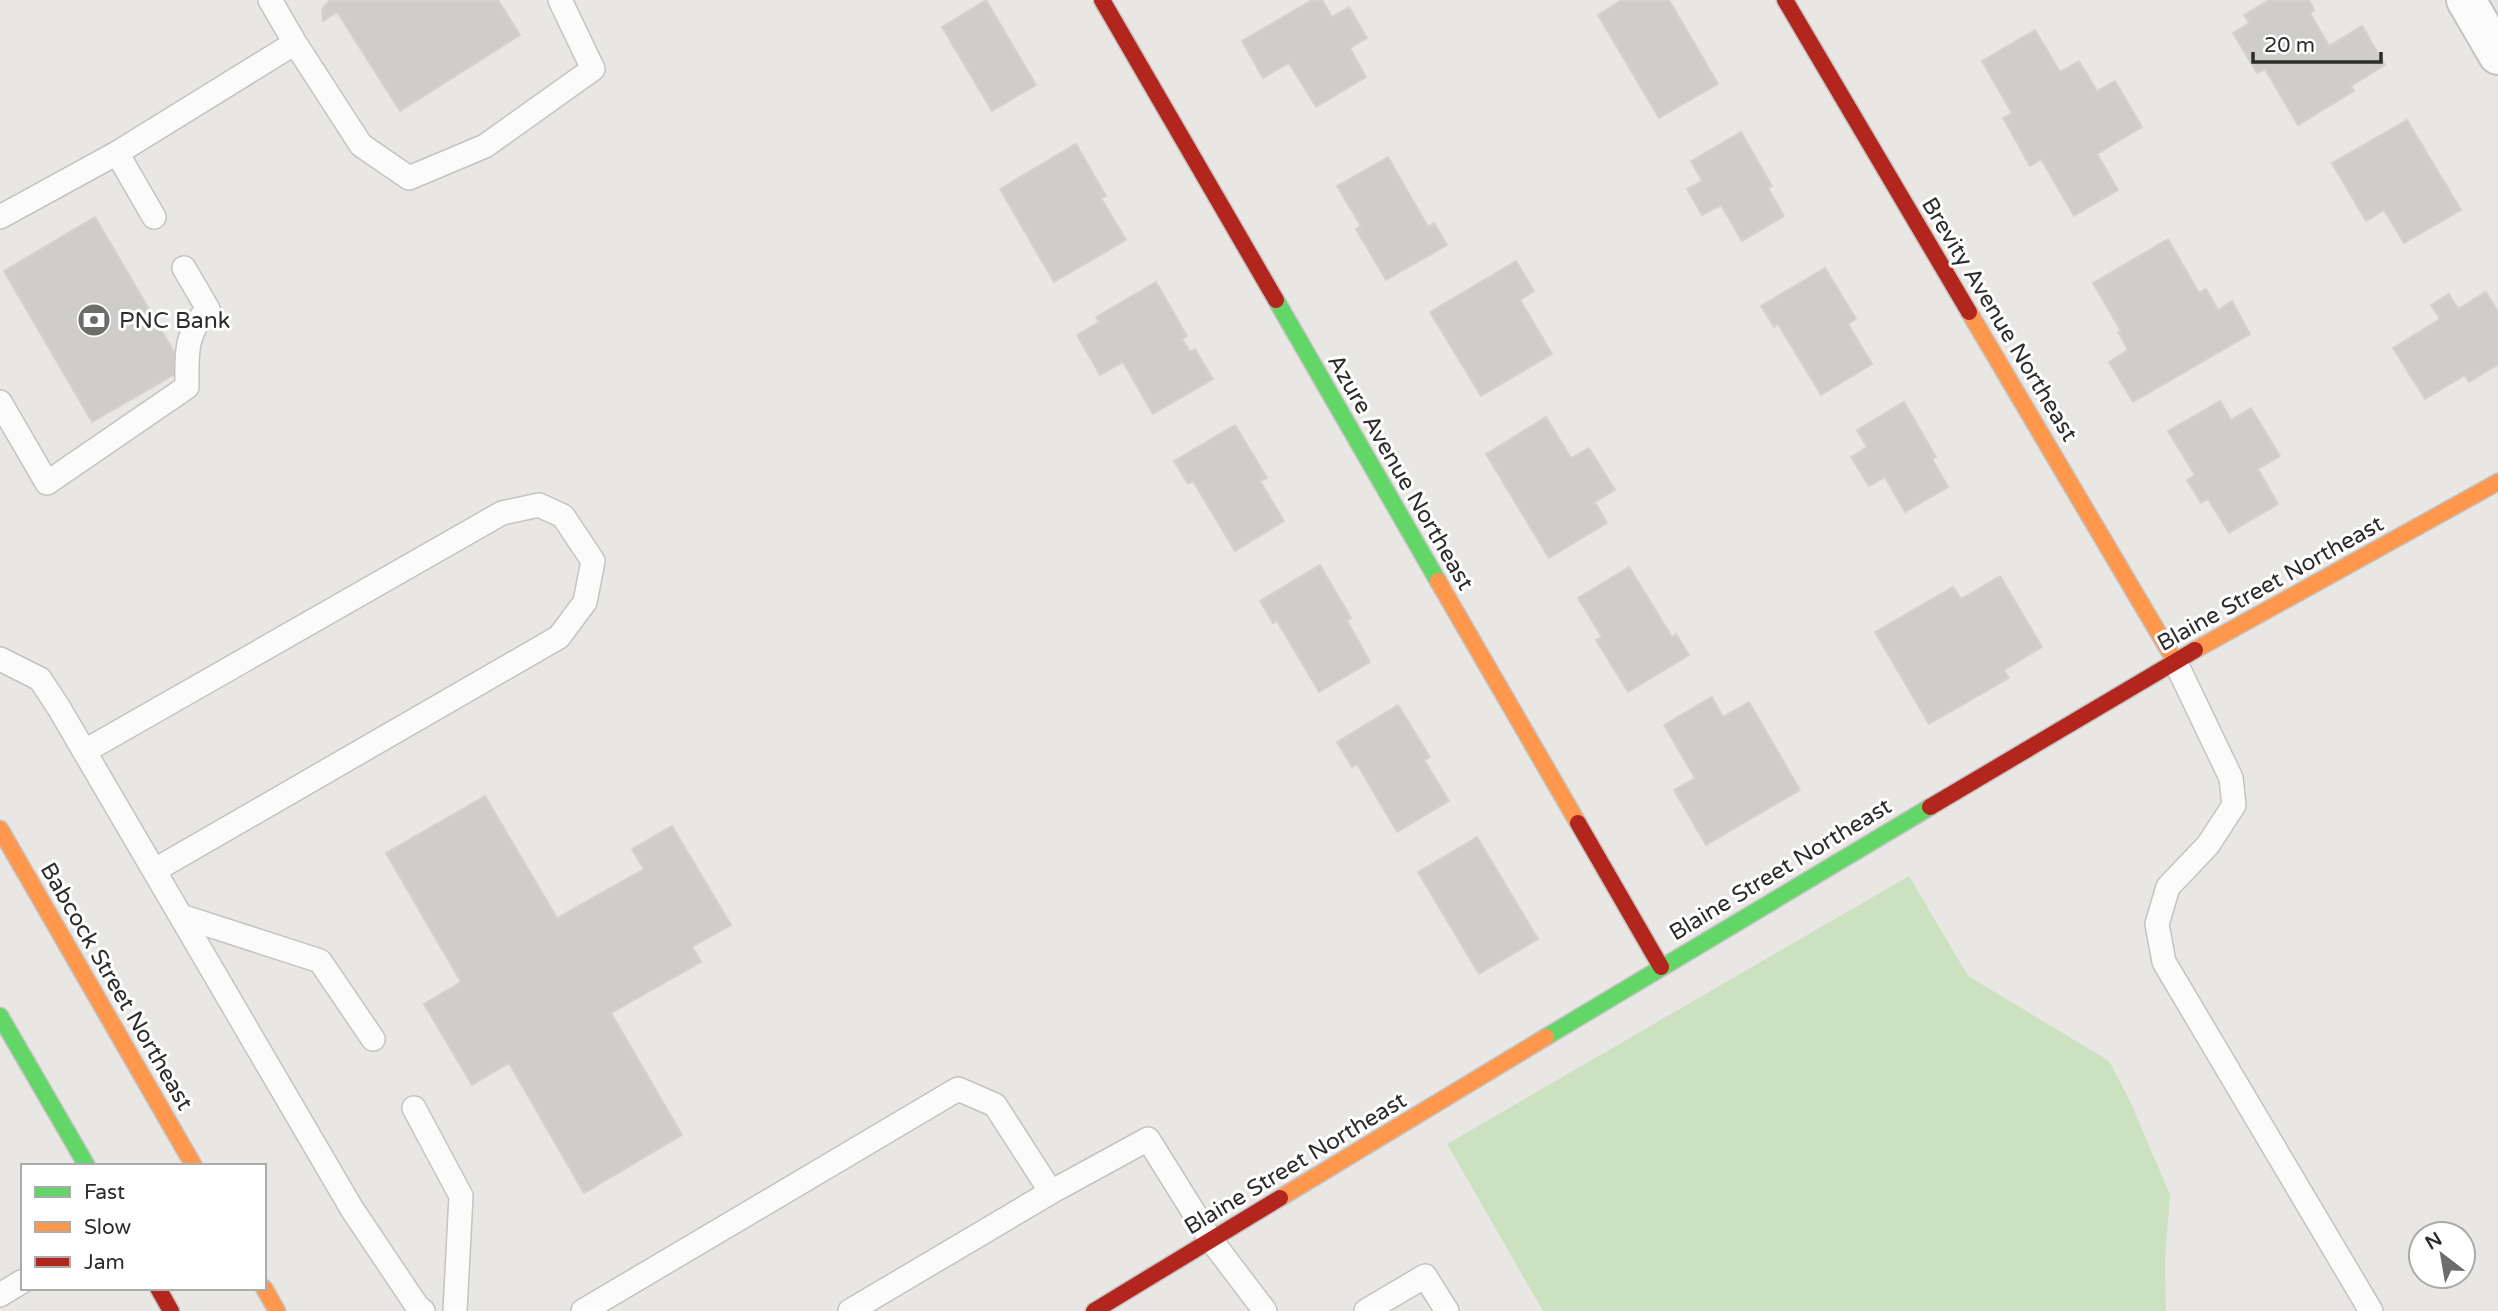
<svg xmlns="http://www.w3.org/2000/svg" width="2498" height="1311" viewBox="0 0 2498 1311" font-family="'Varela Round',sans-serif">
<rect width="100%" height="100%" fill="#e9e7e3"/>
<!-- green -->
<path fill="#cbe1c0" d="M1909,876L1968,976L2109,1061L2130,1101L2170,1195L2165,1261L2166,1311H1543L1447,1144Z"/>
<!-- building -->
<path fill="#cecdca" stroke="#d4d2cf" stroke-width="2" d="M330,0H498L520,35L400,111L337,12L323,21L322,9Z
M986,0L1036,85L992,111L942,27Z
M1312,0H1322L1332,17L1349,7L1367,38L1350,48L1366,77L1316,107L1289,63L1263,78L1242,41Z
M1622,0H1669L1718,84L1659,118L1598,15Z
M2269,0H2309L2314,10L2310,13L2329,46L2362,26L2385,65L2351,86L2354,91L2298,125L2265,69L2257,73L2233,33L2249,23L2244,15Z
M2035,30L2060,72L2079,61L2097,91L2115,81L2142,127L2097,154L2118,190L2074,216L2041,159L2030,166L2003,118L2012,113L1982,61Z
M2407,120L2461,210L2404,243L2384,210L2366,221L2332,163Z
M1741,132L1772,186L1768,188L1784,216L1742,241L1721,205L1702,215L1687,189L1702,181L1691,161Z
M1076,144L1106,196L1101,198L1126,240L1054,282L1000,189Z
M1388,157L1428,227L1434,223L1447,245L1386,280L1356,229L1361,226L1337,186Z
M95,217L184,369L92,422L4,271Z
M2168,239L2199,293L2206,289L2218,310L2232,301L2250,334L2133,402L2109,362L2128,350L2118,332L2121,331L2093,283Z
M1516,261L1534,291L1520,300L1552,354L1481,396L1430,312Z
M1825,268L1856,319L1848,324L1872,364L1821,395L1778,324L1774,327L1761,306Z
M1156,282L1187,336L1182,339L1190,352L1195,349L1213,379L1153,414L1123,362L1100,375L1077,335L1099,322L1096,317Z
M2486,292L2498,312V367L2497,365L2469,382L2465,375L2425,399L2393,348L2440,319L2431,305L2449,294L2458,309Z
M2220,401L2231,420L2251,408L2280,456L2258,469L2278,504L2229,533L2208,499L2201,503L2187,480L2195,475L2168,431Z
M1904,402L1936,457L1932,459L1948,487L1905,512L1885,477L1869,486L1851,457L1867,447L1857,430Z
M1546,417L1571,458L1589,448L1615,490L1595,502L1607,523L1549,558L1486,454Z
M1235,425L1267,478L1260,481L1284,521L1235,551L1193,481L1188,484L1174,461Z
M1320,565L1351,618L1347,621L1370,662L1319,692L1277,621L1273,623L1260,601Z
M1629,567L1672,637L1676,634L1689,655L1628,692L1596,640L1602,637L1578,598Z
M2000,576L2042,647L2004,670L2009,678L1929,724L1875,632L1953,587L1961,599Z
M1712,697L1723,717L1749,702L1800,790L1706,845L1674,790L1695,778L1664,725Z
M1398,705L1430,757L1424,760L1449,801L1397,832L1357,764L1352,767L1337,742Z
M485,796L557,918L644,869L632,849L672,826L731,925L692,947L701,962L611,1013L682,1135L584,1193L509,1063L472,1085L424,1004L461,982L386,853Z
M1477,837L1538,939L1479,974L1418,872Z"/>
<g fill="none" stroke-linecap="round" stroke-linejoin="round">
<defs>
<path id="lane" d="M295,43L361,145L409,178L485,146L593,69L560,0
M117,153L154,217
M0,217L117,153L295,43L270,0
M0,402L47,483L187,387C187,356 184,334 208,309L184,268
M0,659L40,679L59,708L352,1209L417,1306L423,1311
M2175,661L2231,778L2234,805L2208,845L2168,887L2157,924L2164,962L2371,1311
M85,751L502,513L539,505L563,516L593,561L585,602L559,637L155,870
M181,916L320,961L373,1039
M414,1108L461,1196L455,1311
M0,1295L23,1281
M583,1311L958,1089L995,1105L1051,1192L1148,1139L1211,1240L1265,1311
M850,1311L1051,1192
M1366,1311L1425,1276L1447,1311"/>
<path id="street" d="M2466,0L2498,55"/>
<path id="fast" d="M1276,300L1438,581
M0,1016L87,1166
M1546,1037L1930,807"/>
<path id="slow" d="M1969,312L2175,661
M1438,581L1578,823
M2195,650L2498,482
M0,829L194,1166
M1280,1198L1546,1037
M264,1288L277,1311"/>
<path id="jam" d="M1102,0L1276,300
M1785,0L1969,312
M1930,807L2195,650
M1578,823L1661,967
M158,1288L171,1311
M1094,1311L1280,1198"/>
</defs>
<!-- lane casing -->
<use href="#lane" stroke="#c4c3c2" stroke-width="26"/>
<!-- street casing -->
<use href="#street" stroke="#c4c3c2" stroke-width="42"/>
<!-- fast casing -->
<use href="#fast" stroke="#c4c3c2" stroke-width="19"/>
<!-- slow casing -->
<use href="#slow" stroke="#c4c3c2" stroke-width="19"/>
<!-- jam casing -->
<use href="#jam" stroke="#c4c3c2" stroke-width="19"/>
<!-- lane -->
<use href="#lane" stroke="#fcfbfb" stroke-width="23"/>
<!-- street -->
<use href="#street" stroke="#fcfbfb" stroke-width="38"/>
<!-- fast -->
<use href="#fast" stroke="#63d668" stroke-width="16"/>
<!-- slow -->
<use href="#slow" stroke="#ff974d" stroke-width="16"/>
<!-- jam -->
<use href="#jam" stroke="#b3261e" stroke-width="16"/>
</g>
<!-- icons -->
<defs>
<symbol id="bank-disc" viewBox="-11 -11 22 22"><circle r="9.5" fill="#6e6d6c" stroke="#fff"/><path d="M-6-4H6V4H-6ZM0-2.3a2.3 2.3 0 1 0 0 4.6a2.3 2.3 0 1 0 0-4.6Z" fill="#fff"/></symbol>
</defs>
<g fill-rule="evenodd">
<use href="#bank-disc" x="75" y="301" width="38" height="38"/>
</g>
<g text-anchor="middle" stroke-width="6" stroke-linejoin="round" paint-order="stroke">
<!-- street labels -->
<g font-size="23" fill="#2c2c2c" stroke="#fff">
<text transform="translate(2000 319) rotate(59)" y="8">Brevity Avenue Northeast</text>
<text transform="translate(1401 472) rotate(60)" y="8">Azure Avenue Northeast</text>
<text transform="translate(2270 583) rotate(-29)" y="8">Blaine Street Northeast</text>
<text transform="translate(1780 869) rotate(-31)" y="8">Blaine Street Northeast</text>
<text transform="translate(117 986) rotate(60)" y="8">Babcock Street Northeast</text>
<text transform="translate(1295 1163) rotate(-31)" y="8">Blaine Street Northeast</text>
</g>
<!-- poi labels -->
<g font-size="23" fill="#2c2c2c" stroke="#fff" text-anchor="start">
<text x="119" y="328">PNC Bank</text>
</g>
</g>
<!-- legend -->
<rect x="21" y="1164" width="245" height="126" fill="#ffffff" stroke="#ababab" stroke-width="2"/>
<rect x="35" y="1187" width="35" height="10" fill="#63d668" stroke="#ababab" stroke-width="2"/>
<text x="84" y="1199" font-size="21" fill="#2c2c2c">Fast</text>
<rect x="35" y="1222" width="35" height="10" fill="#ff974d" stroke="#ababab" stroke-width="2"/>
<text x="84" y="1234" font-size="21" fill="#2c2c2c">Slow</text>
<rect x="35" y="1257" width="35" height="10" fill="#b3261e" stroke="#ababab" stroke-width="2"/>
<text x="84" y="1269" font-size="21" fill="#2c2c2c">Jam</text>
<!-- north arrow -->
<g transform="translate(2442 1255) rotate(329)"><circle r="33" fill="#ffffff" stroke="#ababab" stroke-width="2"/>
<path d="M0-5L12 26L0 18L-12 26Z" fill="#6e6d6c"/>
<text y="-10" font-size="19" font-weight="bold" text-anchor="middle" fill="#2c2c2c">N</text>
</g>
<!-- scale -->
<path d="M2253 52v10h128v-10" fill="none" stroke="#2c2c2c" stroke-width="3.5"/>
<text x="2264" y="52" font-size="21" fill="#2c2c2c" stroke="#ffffff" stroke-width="5" paint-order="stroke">20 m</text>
</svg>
